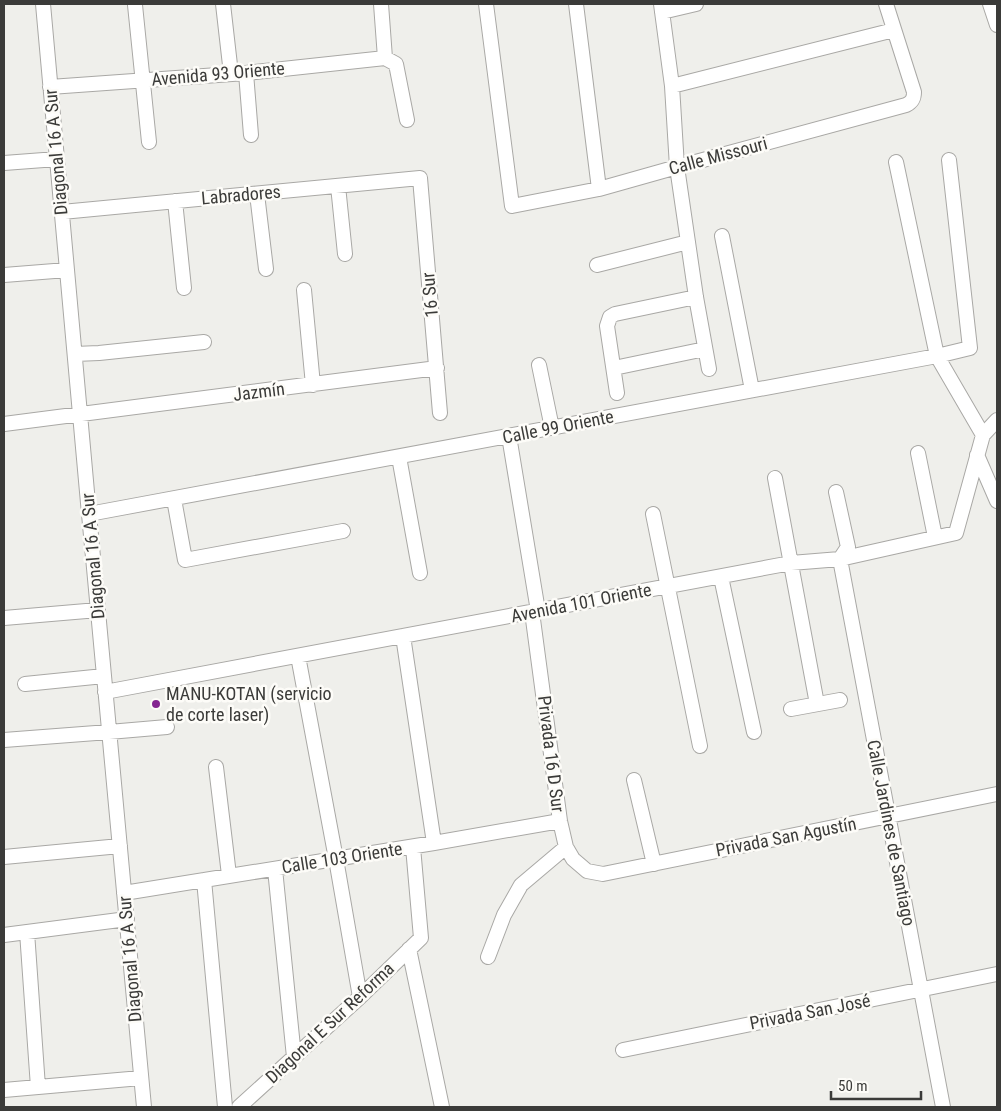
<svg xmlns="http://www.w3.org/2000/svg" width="1001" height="1111" viewBox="0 0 1001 1111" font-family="'Roboto Condensed',sans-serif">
<rect width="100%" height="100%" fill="#efefeb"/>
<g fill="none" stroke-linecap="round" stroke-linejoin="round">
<defs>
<path id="minor" d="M43,4L89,514L144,1107
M223,4L231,74
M381,4L385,58
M486,4L512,206L599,189L677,167L906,105C912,102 914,99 914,92L886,4
M576,4L599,189
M661,4L672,86L677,167L696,297L709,369
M990,4L997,25
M135,5L149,142
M662,12L696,4
M385,58L396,64L407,120
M246,73L251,135
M672,86L894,30
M50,87L246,73L385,58
M896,162L937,356L983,435
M4,163L57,159
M338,186L345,254
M257,194L266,269
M175,201L184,288
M62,212L420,178L440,413
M722,236L752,390
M597,265L688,242
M4,275L67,270
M304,290L313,385
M75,354L99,353L204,342
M539,365L552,428
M614,368L705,349
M617,393L607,326L610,317L615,314L696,297
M4,424L437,368
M509,436L538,611
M918,453L935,537
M977,455L997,501
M399,457L420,573
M775,478L817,704
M836,492L848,547L840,559
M174,499L185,560L343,531
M89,514L937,356L970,348L949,160
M653,514L700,746
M840,559L943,1107
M721,577L754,732
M532,612L560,821L566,847L573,859L587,871L603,874L997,794
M4,618L98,610
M403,636L434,843
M298,656L336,859L360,997
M25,684L104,676
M105,692L791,563L840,559L956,533L983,435L997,420
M791,709L840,700
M4,740L109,732L167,727
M216,767L229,875
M634,780L654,864
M4,857L120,846
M275,869L294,1057
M204,880L225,1107
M124,893L434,843L560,821
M27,932L38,1087
M4,935L127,919
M409,949L442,1107
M488,957L504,915L521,885L566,847
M623,1050L997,974
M4,1090L141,1078
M239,1107L360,997L421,938L413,847"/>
</defs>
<!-- minor casing -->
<use href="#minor" stroke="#a9a8a5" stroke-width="16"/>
<!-- minor -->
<use href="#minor" stroke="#fff" stroke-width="14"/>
</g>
<!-- markers -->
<circle fill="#852691" stroke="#fdfcf8" stroke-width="2" cx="156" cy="704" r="5"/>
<g text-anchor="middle" stroke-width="5" stroke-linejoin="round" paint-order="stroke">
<!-- street labels -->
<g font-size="18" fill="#3b3b39" stroke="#fdfcf8">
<text transform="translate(218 74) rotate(-5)" y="6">Avenida 93 Oriente</text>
<text transform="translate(56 152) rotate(-95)" y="6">Diagonal 16 A Sur</text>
<text transform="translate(718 156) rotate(-15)" y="6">Calle Missouri</text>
<text transform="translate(241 195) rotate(-5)" y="6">Labradores</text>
<text transform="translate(430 295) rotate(-95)" y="6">16 Sur</text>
<text transform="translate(259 392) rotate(-7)" y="6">Jazmín</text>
<text transform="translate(558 427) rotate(-11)" y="6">Calle 99 Oriente</text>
<text transform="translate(93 556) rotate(-95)" y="6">Diagonal 16 A Sur</text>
<text transform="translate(581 603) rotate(-11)" y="6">Avenida 101 Oriente</text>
<text transform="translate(551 754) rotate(83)" y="6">Privada 16 D Sur</text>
<text transform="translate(891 833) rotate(79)" y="6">Calle Jardines de Santiago</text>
<text transform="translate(786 837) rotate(-11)" y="6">Privada San Agustín</text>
<text transform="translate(342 858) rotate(-9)" y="6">Calle 103 Oriente</text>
<text transform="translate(130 959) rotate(-95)" y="6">Diagonal 16 A Sur</text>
<text transform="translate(810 1012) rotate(-11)" y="6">Privada San José</text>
<text transform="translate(330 1023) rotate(-43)" y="6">Diagonal E Sur Reforma</text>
</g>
<!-- poi labels -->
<g font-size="18" fill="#3b3b39" stroke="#fdfcf8" text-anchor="start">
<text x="166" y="700">MANU-KOTAN (servicio<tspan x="166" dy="21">de corte laser)</tspan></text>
</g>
</g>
<!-- border -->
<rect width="1001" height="1111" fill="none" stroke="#3b3b39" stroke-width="10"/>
<!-- scale -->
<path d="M831 1091v8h90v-8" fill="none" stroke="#3b3b39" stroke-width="2.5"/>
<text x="838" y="1091" font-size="15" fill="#3b3b39" stroke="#fdfcf8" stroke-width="4" paint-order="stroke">50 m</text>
</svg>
